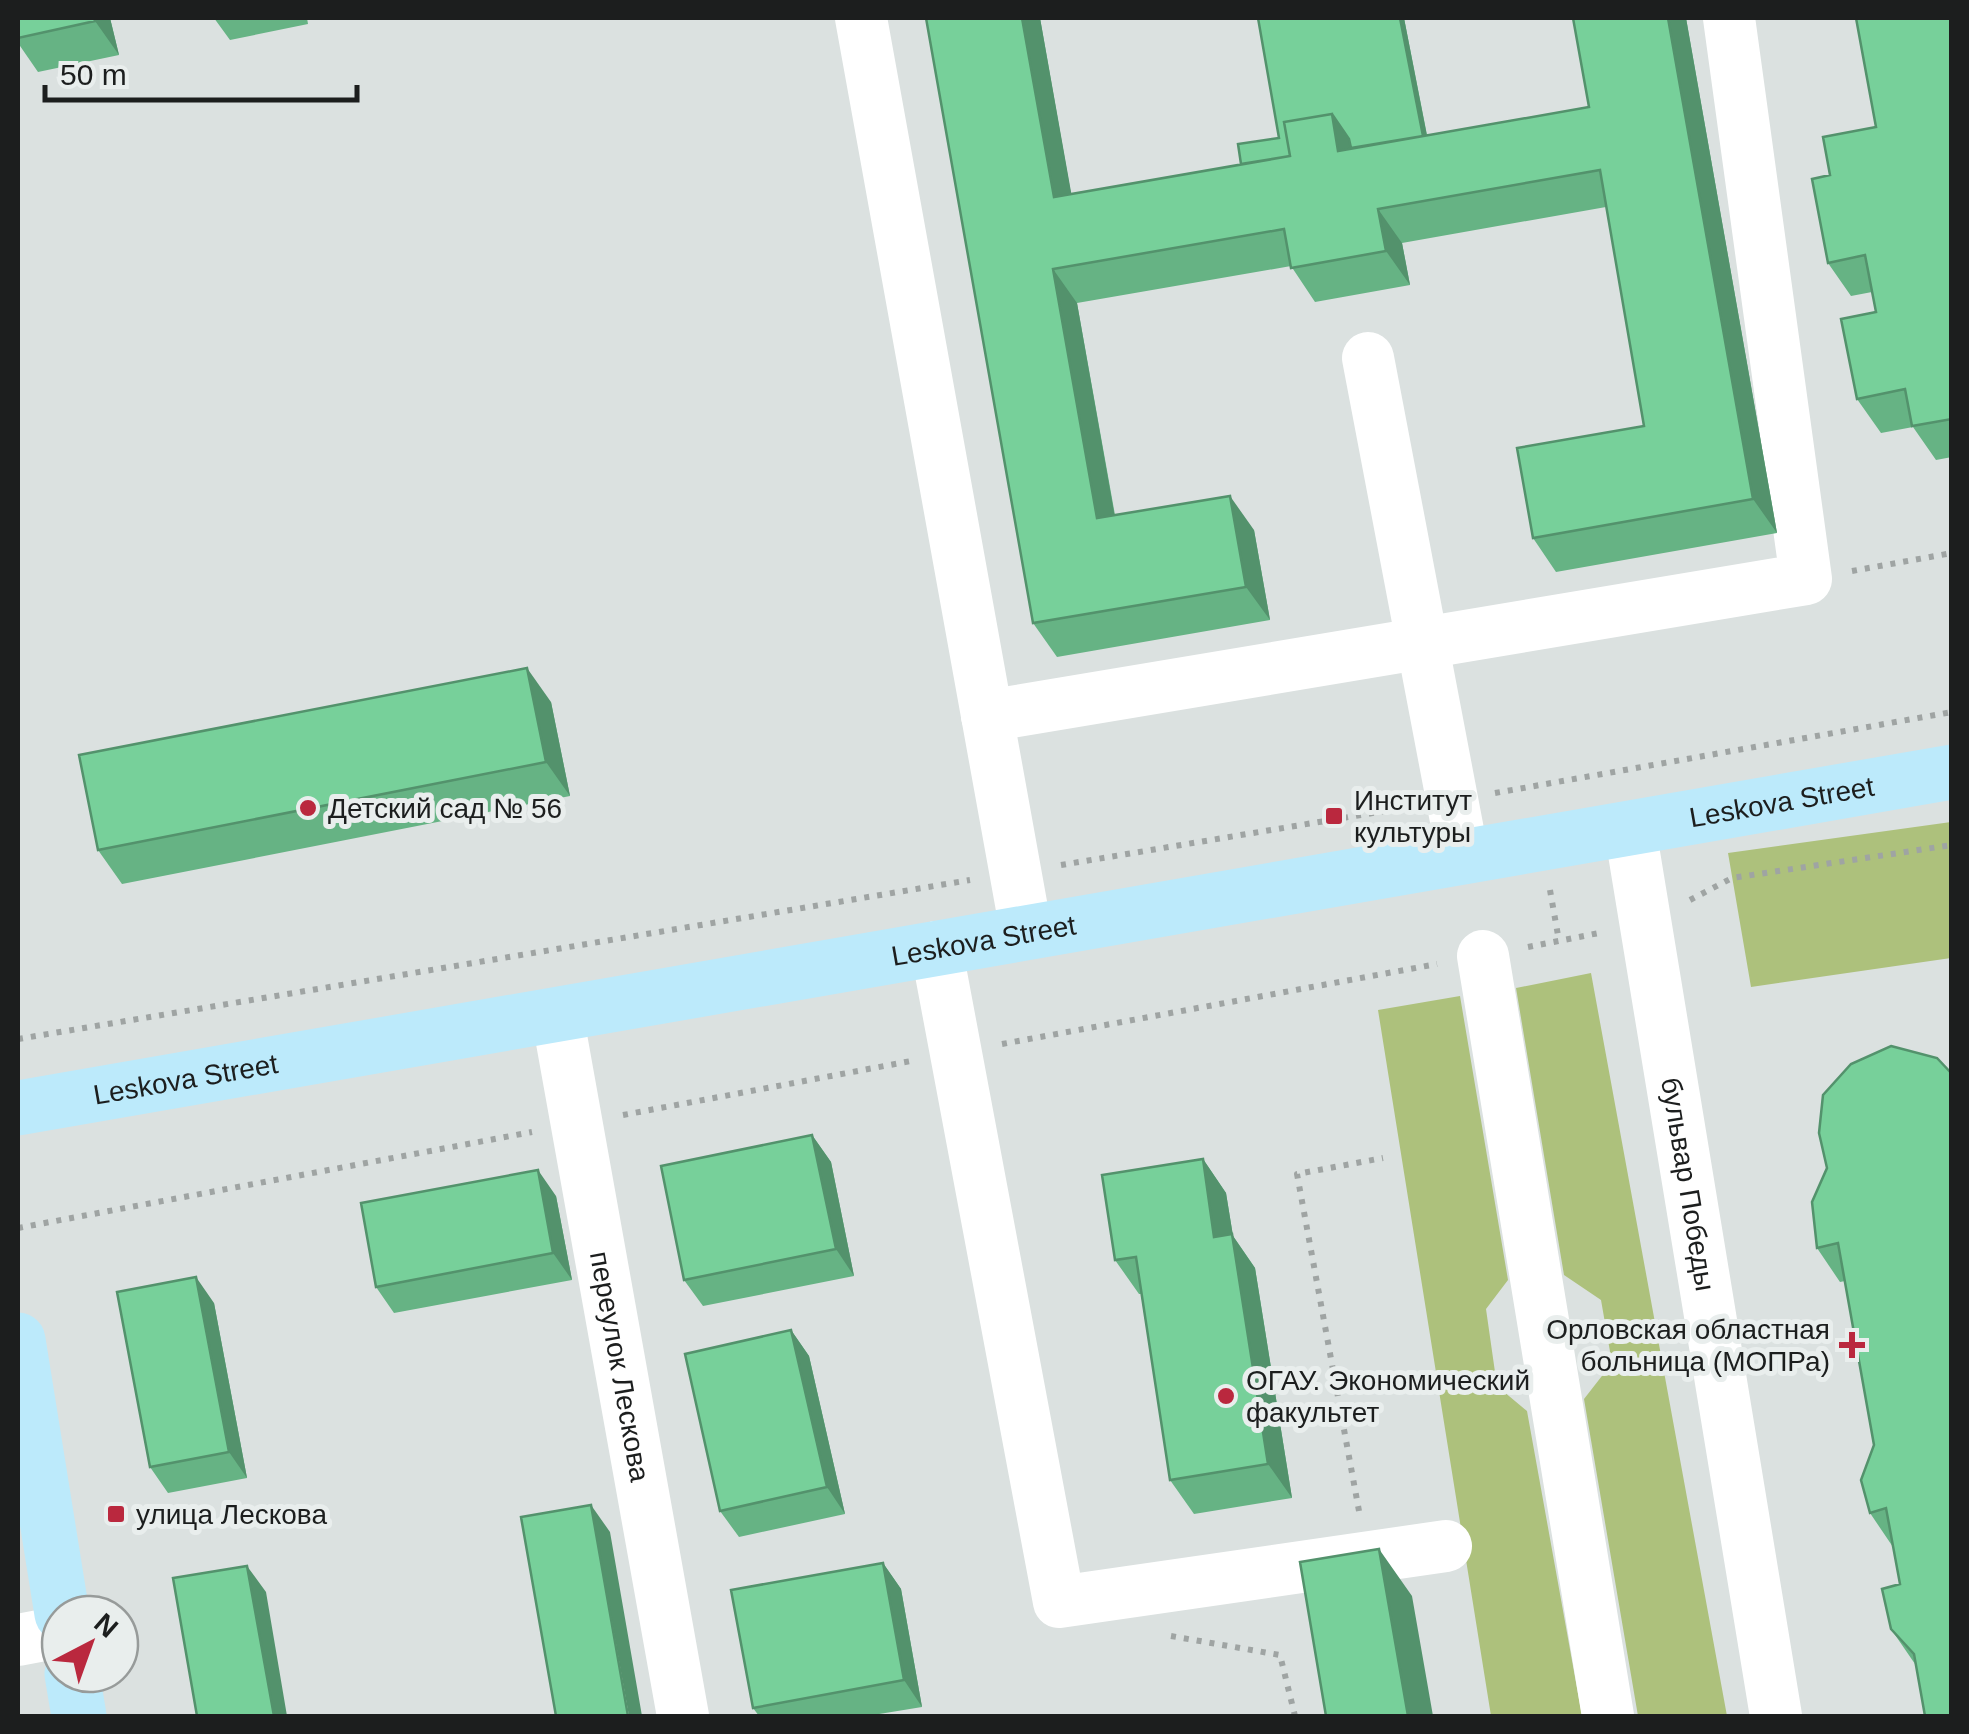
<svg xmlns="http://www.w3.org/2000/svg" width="1969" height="1734" viewBox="0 0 1969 1734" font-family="Helvetica,sans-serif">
<rect width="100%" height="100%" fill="#dbe1e0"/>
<!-- green -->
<path fill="#adc17c" d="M1951,822V958L1751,987L1728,853Z
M1591,973L1727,1716H1638L1584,1399L1612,1363L1601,1300L1564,1275L1516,988Z
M1460,996L1508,1280L1486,1309L1497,1386L1527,1411L1582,1716H1491L1378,1010Z"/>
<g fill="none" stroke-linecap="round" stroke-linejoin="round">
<!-- path -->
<path stroke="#9fa4a3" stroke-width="6" stroke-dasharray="5 8" stroke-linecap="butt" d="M1852,571L1952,553
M1495,793L1952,712
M1061,865L1409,807
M1550,890L1559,941
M1690,900L1732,878L1952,845
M1528,947L1599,933
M18,1039L970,880
M1002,1044L1437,964
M623,1115L911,1061
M18,1228L532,1132
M1359,1511L1297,1174L1383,1158
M1171,1636L1280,1655L1295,1716"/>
<!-- minor -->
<g stroke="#fff" stroke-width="52">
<path d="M861,18L1026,931"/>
<path d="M1368,358L1463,857"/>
<path d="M987,716L1806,579L1729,18"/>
<path id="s1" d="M1630,829L1776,1716"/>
<path d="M936,947L1059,1602L1446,1546"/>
<path d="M1483,956L1608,1716"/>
<path id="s2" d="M557,1014L683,1716"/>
<path d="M18,1640L60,1632"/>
</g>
<!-- major -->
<g stroke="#bceafb" stroke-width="55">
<path id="s3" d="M18,1108L1952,772"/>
<path d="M18,1340L62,1614"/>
<path d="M72,1674L79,1716"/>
</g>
</g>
<!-- wall -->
<path fill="#66b384" d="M18,18H110L119,55L38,72L18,43Z
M214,18H307L308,24L230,40Z
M1040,18L1071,194L1241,164L1279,138L1258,18H1404L1427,135L1589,107L1573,18H1686L1777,533L1556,572L1533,538L1644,426L1606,207L1402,243L1410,285L1315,302L1291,266L1077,303L1115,515L1254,530L1270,620L1057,657L1033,623Z
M1952,18V457L1936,460L1913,427L1881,433L1857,399L1876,312L1872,292L1851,296L1828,263L1830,175L1876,127Z
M551,702L570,796L122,884L98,850Z
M1823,1095L1915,1664L1891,1629L1900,1584L1893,1547L1870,1513L1874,1445L1845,1281L1840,1282L1817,1248L1827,1168Z
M812,1135L831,1162L854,1276L703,1306L684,1280Z
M1203,1159L1226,1193L1233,1236L1255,1268L1292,1498L1194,1514L1170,1480L1141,1294H1139L1115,1260Z
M556,1196L572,1280L394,1313L376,1287Z
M214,1303L247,1478L168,1493L150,1467Z
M791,1330L809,1356L845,1514L739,1537L720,1511Z
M883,1563L901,1589L922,1707L867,1716H759L753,1708Z"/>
<!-- shaded-wall -->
<path fill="#53926c" d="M94,18H110L119,55L95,21Z
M1022,18H1040L1078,231L1054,197Z
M1400,18H1404L1434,172L1428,163Z
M1668,18H1686L1777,533L1753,499Z
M1332,114L1356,148L1338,151Z
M1378,209L1402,243L1410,285L1386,251Z
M1053,269L1077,303L1121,552L1097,518Z
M1230,496L1254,530L1270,620L1246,587Z
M527,668L551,702L570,796L546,762Z
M812,1135L831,1162L854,1276L836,1249Z
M1203,1159L1226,1193L1233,1236L1255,1268L1292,1498L1268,1464L1214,1237Z
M538,1170L556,1196L572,1280L553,1253Z
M196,1277L214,1303L247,1478L229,1452Z
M791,1330L809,1356L845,1514L827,1487Z
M591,1505L610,1532L642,1716H629Z
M1379,1549L1412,1596L1433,1716H1408Z
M883,1563L901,1589L922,1707L904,1680Z
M247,1566L266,1592L287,1716H274Z"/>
<!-- building -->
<path fill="#77d09a" stroke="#53926c" stroke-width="2.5" d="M18,18H94L95,21L18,38Z
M926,18H1022L1054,197L1290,156L1284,122L1332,114L1338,151L1589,107L1573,18H1668L1753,499L1533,538L1517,448L1644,426L1600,170L1378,209L1386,251L1291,268L1284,229L1053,269L1097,518L1230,496L1246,587L1033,623Z
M1258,18H1400L1423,136L1351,148L1349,139L1332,114L1284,122L1290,156L1241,164L1238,144L1279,138Z
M1856,18H1952V419L1912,426L1905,389L1857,399L1841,319L1876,312L1865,255L1828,263L1812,179L1830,175L1823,137L1876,127Z
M527,668L546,762L98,850L79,755Z
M1891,1046L1937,1058L1952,1074V1716H1925L1914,1654L1891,1629L1882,1589L1900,1584L1886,1508L1870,1513L1861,1480L1874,1445L1838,1243L1817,1248L1812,1202L1827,1168L1819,1133L1823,1095L1851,1064Z
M812,1135L836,1249L684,1280L661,1166Z
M1203,1159L1214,1237L1232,1234L1268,1464L1170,1480L1136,1257L1115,1260L1102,1175Z
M538,1170L553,1253L376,1287L361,1203Z
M196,1277L229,1452L150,1467L117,1292Z
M791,1330L827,1487L720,1511L685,1354Z
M591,1505L628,1716H556L521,1517Z
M1379,1549L1408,1716H1326L1300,1562Z
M883,1563L904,1680L753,1708L731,1590Z
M247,1566L274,1716H197L173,1578Z"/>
<!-- markers -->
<g fill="#ba283e" stroke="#e9eeed" stroke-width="4">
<circle cx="308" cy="808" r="10"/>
<rect x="1324" y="806" width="20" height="20" rx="5"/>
<path d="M1847 1330h10v10h10v10h-10v10h-10v-10h-10v-10h10z"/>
<circle cx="1226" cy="1396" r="10"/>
<rect x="106" y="1504" width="20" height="20" rx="5"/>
</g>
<g text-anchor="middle" stroke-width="10" stroke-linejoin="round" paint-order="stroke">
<!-- poi labels -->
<g font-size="28" fill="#1c1e1e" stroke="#e9eeed" text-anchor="start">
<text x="1354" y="810">Институт<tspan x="1354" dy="32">культуры</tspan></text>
<text x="328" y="818">Детский сад № 56</text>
<text x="1830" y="1339" text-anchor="end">Орловская областная<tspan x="1830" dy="32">больница (МОПРа)</tspan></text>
<text x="1246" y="1390">ОГАУ. Экономический<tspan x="1246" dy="32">факультет</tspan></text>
<text x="136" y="1524">улица Лескова</text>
</g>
<!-- street labels -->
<g font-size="28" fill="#1c1e1e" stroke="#e9eeed">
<text dy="10" stroke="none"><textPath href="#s3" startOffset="1790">Leskova Street</textPath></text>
<text dy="10" stroke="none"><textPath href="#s3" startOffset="980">Leskova Street</textPath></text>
<text dy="10" stroke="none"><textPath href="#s3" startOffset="170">Leskova Street</textPath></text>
<text dy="10" stroke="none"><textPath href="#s1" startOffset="360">бульвар Победы</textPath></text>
<text dy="10" stroke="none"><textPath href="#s2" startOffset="358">переулок Лескова</textPath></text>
</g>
</g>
<!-- border -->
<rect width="1969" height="1734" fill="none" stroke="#1c1e1e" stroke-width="40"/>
<!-- north arrow -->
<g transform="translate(90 1644) rotate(41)"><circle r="48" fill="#e9eeed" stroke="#979b9a" stroke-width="2.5"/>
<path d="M0-8L18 38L0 25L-18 38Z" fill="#ba283e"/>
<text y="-15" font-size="28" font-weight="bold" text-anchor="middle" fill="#1c1e1e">N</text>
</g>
<!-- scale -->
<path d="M45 85v15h312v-15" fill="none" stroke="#1c1e1e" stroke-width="5"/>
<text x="60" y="85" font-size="30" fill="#1c1e1e" stroke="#e9eeed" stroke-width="8" paint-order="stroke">50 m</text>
</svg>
